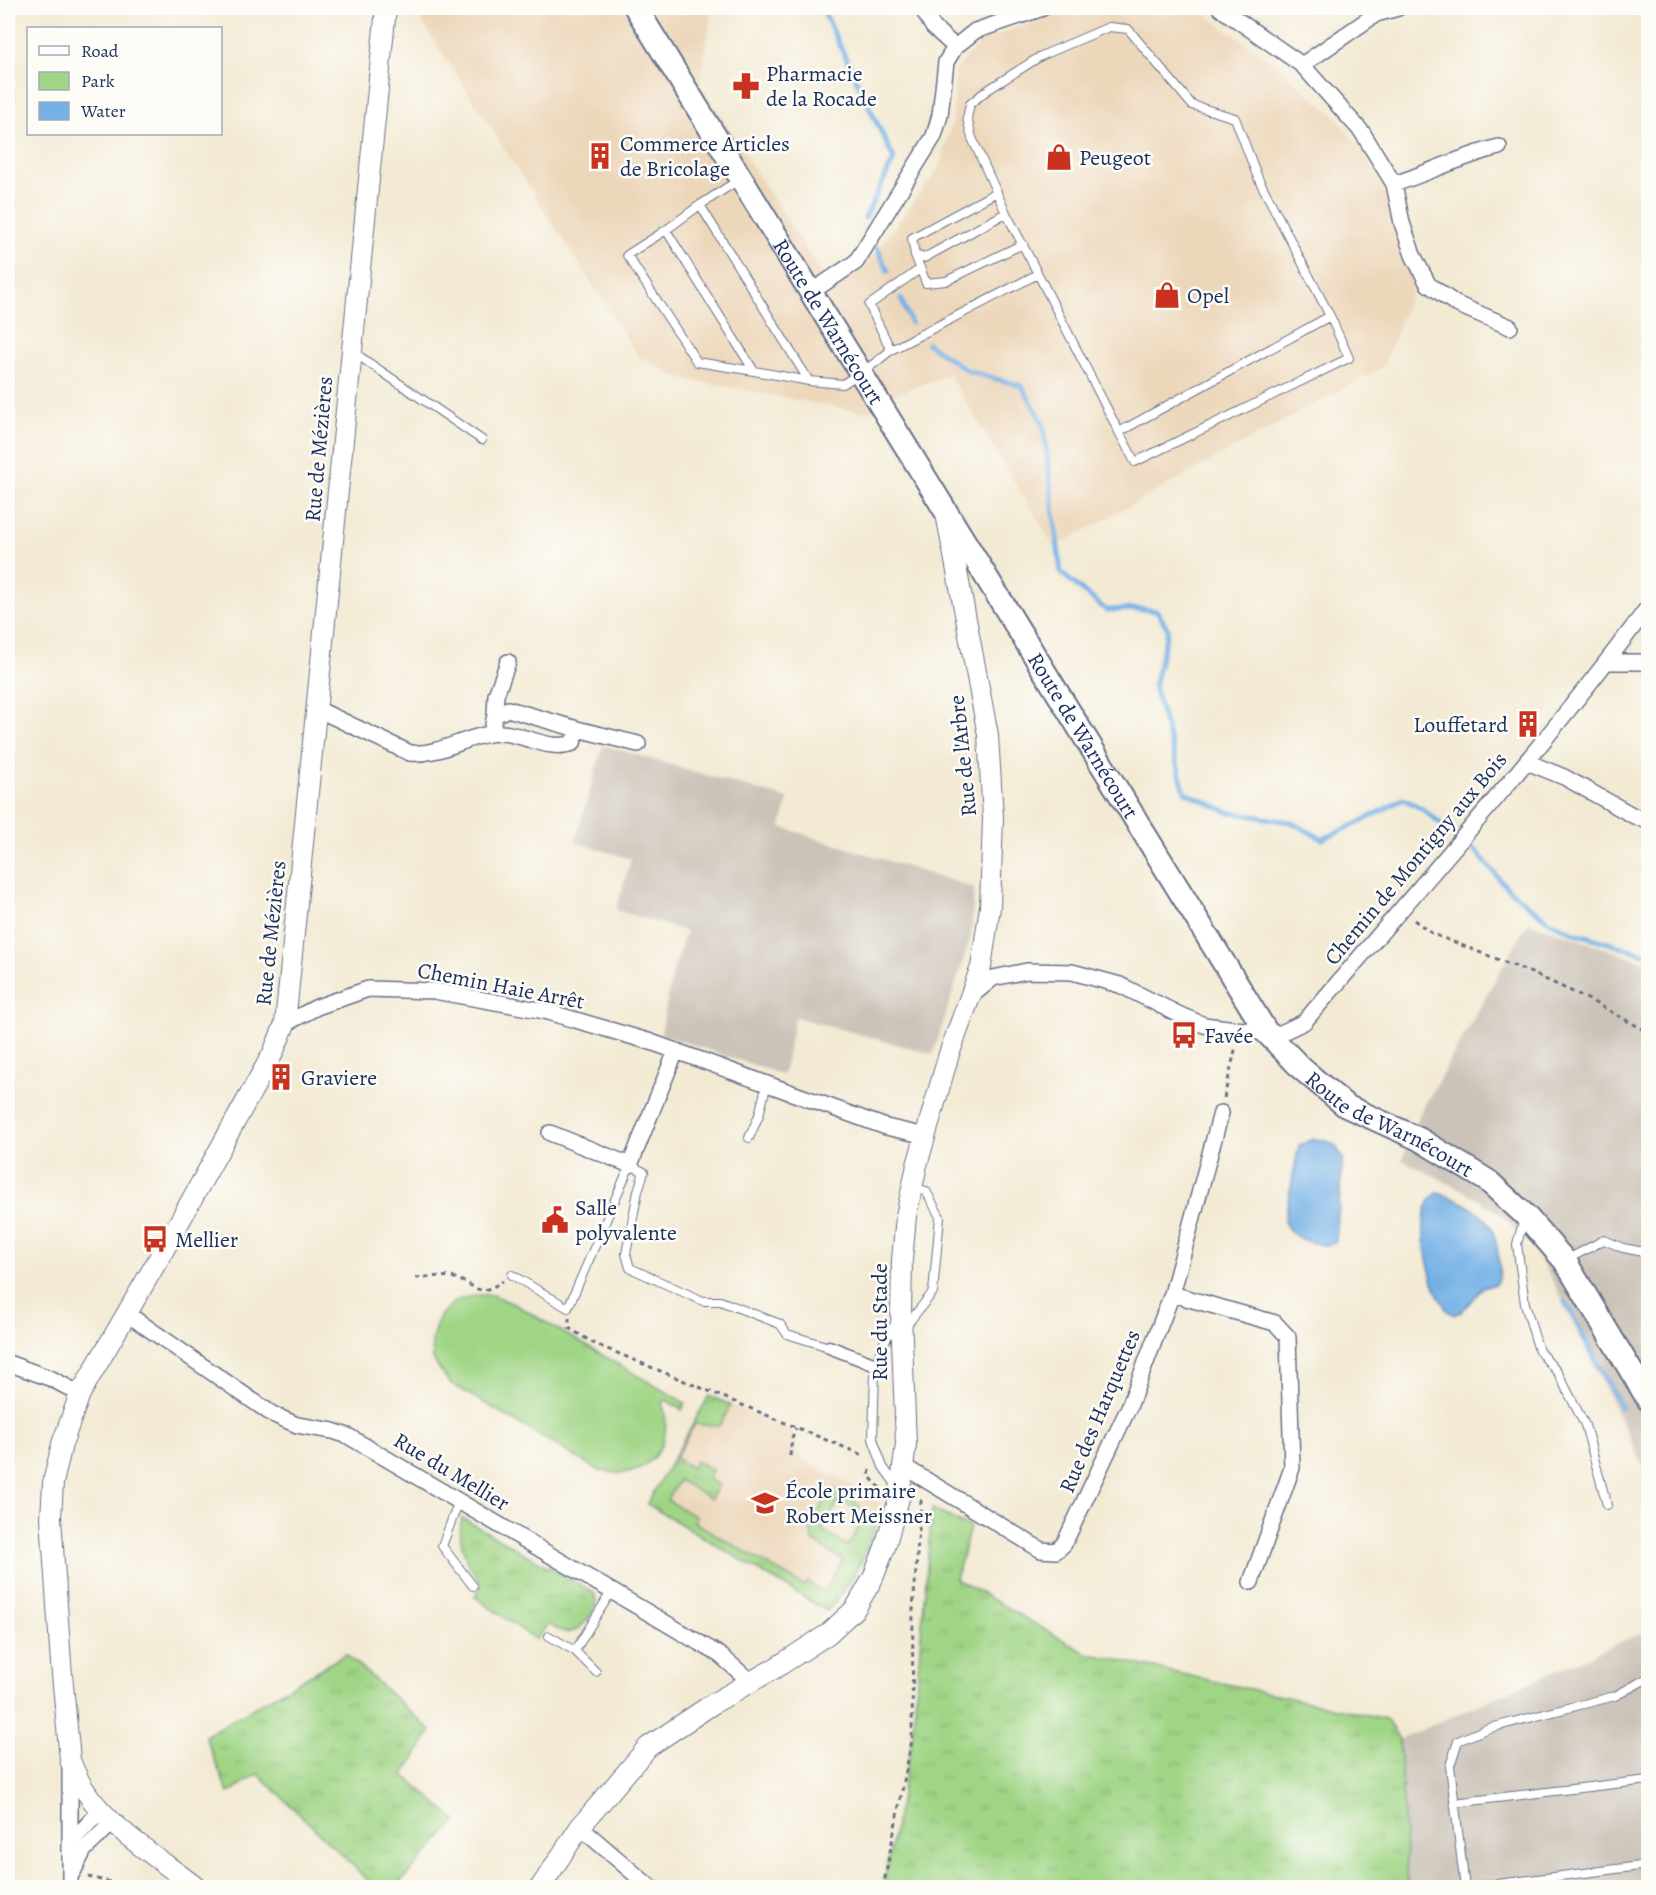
<svg xmlns="http://www.w3.org/2000/svg" width="1656" height="1895" viewBox="0 0 1656 1895" font-family="Alegreya,serif">
<defs>
<pattern id="grass-tufts" width="24" height="20" patternUnits="userSpaceOnUse" patternTransform="scale(1.5)"><rect width="24" height="20" fill="#a0d586"/><path d="M3 7l-1-3M5 7V3M7 7l1-3M15 17l-1-3M17 17v-4M19 17l1-3" fill="none" stroke="#89b776"/></pattern>
</defs>
<rect width="100%" height="100%" fill="#fdfcf7"/>
<filter id="ink" filterUnits="userSpaceOnUse"><feTurbulence type="fractalNoise" baseFrequency=".0167" numOctaves="2"/><feDisplacementMap in="SourceGraphic" scale="12" xChannelSelector="R" yChannelSelector="G"/><feConvolveMatrix kernelMatrix="1 2 1 2 8 2 1 2 1" color-interpolation-filters="sRGB"/></filter>
<filter id="wash" filterUnits="userSpaceOnUse"><feTurbulence type="fractalNoise" baseFrequency=".008" numOctaves="4" result="noise"/><feDisplacementMap in="SourceGraphic" scale="24" xChannelSelector="R" yChannelSelector="G"/><feGaussianBlur stdDeviation="1.35" result="paint"/><feColorMatrix in="noise" values="0 0 0 0 0 0 0 0 0 0 0 0 0 0 0 0 0 1.4 0 .05"/><feComposite in="paint" operator="in"/></filter>
<g filter="url(#wash)">
<rect width="100%" height="100%" fill="#f3ead4"/>
<!-- built -->
<path fill="#ecd7ba" d="M413,8H712L700,84L832,291L864,268L939,168L953,120L955,71L983,39L1077,8H1195L1268,59L1338,119L1383,179L1396,235L1414,285L1383,367L1054,547L949,374L888,397L868,413L679,378L640,358Z
M709,1396L787,1428L796,1437V1453L803,1460L882,1501L865,1557L850,1582L827,1611L647,1504Z"/>
<!-- industrial -->
<path fill="#cbc2b8" d="M603,745L788,799L781,827L974,888L971,936L933,1054L795,1017L783,1075L661,1034L671,979L686,931L616,910L631,859L575,842Z
M1528,922L1648,963V1476L1554,1283L1529,1243L1500,1214L1466,1192L1402,1160L1418,1117Z
M1648,1630V1887H1408L1399,1740Z"/>
<!-- grass -->
<path fill="url(#grass-tufts)" stroke="#5e8272" stroke-width="1.5" d="M709,1396L731,1405L719,1426L695,1424L675,1458L692,1468L696,1461L712,1470L708,1479L719,1485L711,1499L679,1480L667,1500L696,1517L694,1522L804,1586L807,1582L824,1593L843,1560L813,1541L810,1527L831,1490C841,1489 854,1499 860,1507L859,1511L840,1500L822,1530L848,1546L859,1527L871,1519L877,1520C867,1554 852,1585 827,1611L647,1504Z
M932,1509L970,1527L956,1579L1086,1653L1386,1719L1399,1739L1408,1887H883L912,1740Z
M462,1518L594,1593C595,1596 596,1600 596,1603C595,1612 581,1630 571,1632C564,1634 555,1628 548,1624L536,1640L475,1597L482,1585C468,1566 456,1543 462,1518Z
M346,1654L431,1731L404,1775L457,1821L396,1887H375L258,1774L228,1793L205,1736Z"/>
<!-- park -->
<path fill="#a0d586" stroke="#5e8272" stroke-width="1.5" d="M477,1295H493L516,1305L685,1403L682,1410L666,1400L662,1403C674,1435 656,1472 619,1473C613,1473 606,1471 600,1471L450,1383L442,1373L433,1359L432,1340L436,1325L441,1315L455,1301Z"/>
<!-- water -->
<path fill="#74b1e6" stroke="#4870a2" stroke-width="1.5" d="M1314,1139L1325,1140L1335,1145L1343,1158L1336,1241L1328,1246C1307,1241 1295,1242 1284,1222L1299,1145Z
M1437,1193C1452,1196 1480,1210 1489,1223C1495,1232 1504,1273 1497,1282C1494,1286 1489,1286 1484,1287L1462,1311L1454,1315L1446,1310C1444,1303 1440,1299 1437,1293C1428,1270 1412,1211 1437,1193Z"/>
<g fill="none" stroke-linecap="round" stroke-linejoin="round">
<!-- stream -->
<path stroke="#74b1e6" stroke-width="5" d="M822,8L894,159L865,218
M877,248L888,271
M901,299L911,323
M928,344L968,371L1022,386L1043,423L1061,573L1106,610L1143,609L1157,611L1168,629L1154,686L1185,792L1228,812L1291,822L1322,839L1361,822L1403,799L1421,808L1476,851L1507,888L1549,921L1572,932L1648,955
M1565,1302L1621,1408"/>
</g>
</g>
<g filter="url(#ink)">
<g fill="none" stroke-linecap="round" stroke-linejoin="round">
<defs>
<path id="service" d="M740,179L700,205L809,381L843,384L875,363L891,350L1038,274L1119,432L1330,316L1349,358L1135,462L1119,432
M997,192L912,238L915,255L924,258L1006,213
M700,205L666,230L754,371L809,381
M666,230L627,255L697,362L754,371
M915,255L926,283L946,281L1023,244
M1038,274L1006,213L972,138L967,118L970,104L986,91L1041,56L1109,27L1128,29L1192,105L1235,118L1258,178L1330,316
M891,350L869,305L920,269
M353,352L482,440
M749,1138L759,1115L767,1083
M1524,1219L1517,1244L1525,1304L1539,1351L1558,1373L1585,1425L1607,1505
M1566,1260L1604,1240L1623,1248L1644,1252L1648,1248
M512,1275L568,1308L630,1165L644,1172L638,1191L626,1254L630,1268L703,1301H720L780,1324L787,1334L829,1347
M897,1320L881,1348L875,1371L873,1439L883,1467L897,1486
M906,1326L933,1292L940,1217L926,1191L912,1188
M459,1501L442,1546L473,1586
M549,1636L575,1651L611,1592
M575,1651L596,1672
M1454,1803L1648,1780
M1465,1888L1450,1766L1458,1741L1486,1729L1615,1696L1648,1678
M1465,1888L1648,1865"/>
<path id="pedestrian" d="M829,1347L876,1365"/>
<path id="minor" d="M922,8L933,27L955,47
M1220,8L1302,65L1362,132L1394,184L1402,223L1413,255L1428,284L1456,304L1510,327
M1302,65L1376,14L1398,8
M1394,184C1430,172 1463,156 1499,147
M811,292L856,262L934,136L940,115L946,62L955,47L975,31L1043,8
M1608,662H1648
M317,709L410,753C441,756 470,733 501,733C525,734 550,752 573,743L577,729
M495,715L496,695L508,662
M491,734L495,715L508,709L577,729L638,744
M1527,762L1564,777L1634,816L1648,821
M970,997L993,978L1027,971L1072,972L1120,985L1180,1015L1204,1025L1267,1033H1281L1304,1022C1421,886 1541,751 1648,607
M285,1024L317,1007L368,989L434,991L545,1011L651,1042L886,1127L926,1136
M550,1133L630,1165L676,1051
M1172,1294L1275,1323L1288,1337L1292,1468L1251,1582
M126,1313L272,1414L297,1425L333,1431L348,1436L720,1655L751,1682
M8,1363L52,1379L80,1394
M903,1466L1041,1550L1056,1551L1064,1544L1129,1407L1172,1294L1221,1113
M70,1765V1888
M580,1827L651,1888
M72,1841L101,1810
M73,1872L84,1850L113,1822"/>
<path id="tertiary" d="M197,1888C161,1860 108,1827 84,1789C78,1780 74,1770 70,1760L61,1663L51,1518L53,1483L62,1444L80,1394L166,1246L273,1053L285,1024L386,8
M540,1888L580,1827L648,1747L714,1703L777,1667L828,1634L855,1609L873,1578L885,1547L899,1498L906,1444L901,1314L902,1260L906,1216L917,1165L949,1054L981,967L990,907L993,817L988,735L947,519"/>
<g id="secondary">
<path id="s1" d="M636,8L1267,1033L1302,1069L1346,1106L1419,1139L1488,1181L1525,1215L1565,1261L1648,1399"/>
</g>
</defs>
<!-- service casing -->
<use href="#service" stroke="#677087" stroke-width="10"/>
<!-- pedestrian casing -->
<use href="#pedestrian" stroke="#677087" stroke-width="15"/>
<!-- minor casing -->
<use href="#minor" stroke="#677087" stroke-width="18"/>
<!-- tertiary casing -->
<use href="#tertiary" stroke="#677087" stroke-width="22"/>
<!-- secondary casing -->
<use href="#secondary" stroke="#677087" stroke-width="26"/>
<!-- path -->
<path stroke="#677087" stroke-width="3" stroke-dasharray="4.5 4.5" stroke-linecap="butt" d="M1414,920L1433,934L1525,970L1584,997L1648,1032
M1224,1098L1236,1046
M416,1278C428,1277 444,1275 455,1278C479,1287 477,1298 503,1281
M569,1318V1328L593,1343L865,1456
M790,1456L792,1438L796,1428
M870,1470L869,1476L882,1490
M88,1877L110,1882L113,1888
M883,1888L912,1740L913,1610L921,1501L917,1500"/>
<!-- service -->
<use href="#service" stroke="#fff" stroke-width="8"/>
<!-- pedestrian -->
<use href="#pedestrian" stroke="#fff" stroke-width="12"/>
<!-- minor -->
<use href="#minor" stroke="#fff" stroke-width="15"/>
<!-- tertiary -->
<use href="#tertiary" stroke="#fff" stroke-width="20"/>
<!-- secondary -->
<use href="#secondary" stroke="#fff" stroke-width="22"/>
</g>
</g>
<!-- icons -->
<defs>
<symbol id="pharmacy-bare" viewBox="-9 -9 18 18"><path d="M-2-6h4v4h4v4h-4v4h-4v-4h-4v-4h4Z" fill="#c8321e" stroke="#fdfcf7" stroke-width="2.5" paint-order="stroke"/></symbol>
<symbol id="building-bare" viewBox="-9 -9 18 18"><path d="M-4-6H4V6H1V3H-1V6H-4ZM-2.5-4.3h1.7v1.8h-1.7ZM.8-4.3h1.7v1.8H.8ZM-2.5-1h1.7V.8h-1.7ZM.8-1h1.7V.8H.8Z" fill="#c8321e" stroke="#fdfcf7" stroke-width="2.5" paint-order="stroke"/></symbol>
<symbol id="shop-bare" viewBox="-9 -9 18 18"><path d="M-5-2.5h2.3a2.7 3.5 0 0 1 5.4 0H5L5.5 6h-11ZM-1.5-2.5h3a1.5 2.3 0 0 0-3 0Z" fill="#c8321e" stroke="#fdfcf7" stroke-width="2.5" paint-order="stroke"/></symbol>
<symbol id="bus-bare" viewBox="-9 -9 18 18"><path d="M-5-6H5V4H4V6H2V4H-2V6H-4V4H-5ZM-3.5-4V0h7V-4ZM-3.5 1.2v1.5H-2V1.2ZM2 1.2v1.5H3.5V1.2Z" fill="#c8321e" stroke="#fdfcf7" stroke-width="2.5" paint-order="stroke"/></symbol>
<symbol id="civic-bare" viewBox="-9 -9 18 18"><path d="M-.6-6.5H3V-4.5H.6V-3L4-1V1h2V6H-6V1h2V-1L-.6-3ZM-1.2 2.5V6h2.4V2.5Z" fill="#c8321e" stroke="#fdfcf7" stroke-width="2.5" paint-order="stroke"/></symbol>
<symbol id="school-bare" viewBox="-9 -9 18 18"><path d="M0-5L7-2L0 1L-7-2ZM-4 1L0 2.5L4 1V4Q0 6-4 4Z" fill="#c8321e" stroke="#fdfcf7" stroke-width="2.5" paint-order="stroke"/></symbol>
</defs>
<g fill-rule="evenodd">
<use href="#pharmacy-bare" x="727" y="67" width="38" height="38"/>
<use href="#building-bare" x="581" y="137" width="38" height="38"/>
<use href="#shop-bare" x="1040" y="138" width="38" height="38"/>
<use href="#shop-bare" x="1148" y="276" width="38" height="38"/>
<use href="#building-bare" x="1509" y="705" width="38" height="38"/>
<use href="#bus-bare" x="1165" y="1016" width="38" height="38"/>
<use href="#building-bare" x="262" y="1058" width="38" height="38"/>
<use href="#civic-bare" x="536" y="1201" width="38" height="38"/>
<use href="#bus-bare" x="136" y="1220" width="38" height="38"/>
<use href="#school-bare" x="746" y="1484" width="38" height="38"/>
</g>
<g text-anchor="middle" stroke-width="5" stroke-linejoin="round" paint-order="stroke">
<!-- poi labels -->
<g font-size="22" fill="#1b2f5e" stroke="#fdfcf7" text-anchor="start">
<text x="766" y="81">Pharmacie<tspan x="766" dy="25">de la Rocade</tspan></text>
<text x="620" y="151">Commerce Articles<tspan x="620" dy="25">de Bricolage</tspan></text>
<text x="1079" y="165">Peugeot</text>
<text x="1187" y="303">Opel</text>
<text x="1508" y="732" text-anchor="end">Louffetard</text>
<text x="1204" y="1043">Favée</text>
<text x="301" y="1085">Graviere</text>
<text x="575" y="1215">Salle<tspan x="575" dy="25">polyvalente</tspan></text>
<text x="175" y="1247">Mellier</text>
<text x="785" y="1498">École primaire<tspan x="785" dy="25">Robert Meissner</tspan></text>
</g>
<!-- street labels -->
<g font-size="22" fill="#1b2f5e" stroke="#fdfcf7">
<text dy="8" stroke="none"><textPath href="#s1" startOffset="368">Route de Warnécourt</textPath></text>
<text transform="translate(318 449) rotate(-85)" y="8">Rue de Mézières</text>
<text dy="8" stroke="none"><textPath href="#s1" startOffset="854">Route de Warnécourt</textPath></text>
<text transform="translate(962 756) rotate(-96)" y="8">Rue de l'Arbre</text>
<text transform="translate(1415 858) rotate(-50)" y="8">Chemin de Montigny aux Bois</text>
<text transform="translate(270 933) rotate(-84)" y="8">Rue de Mézières</text>
<text transform="translate(501 985) rotate(11)" y="8">Chemin Haie Arrêt</text>
<text dy="8" stroke="none"><textPath href="#s1" startOffset="1358">Route de Warnécourt</textPath></text>
<text transform="translate(879 1322) rotate(-90)" y="8">Rue du Stade</text>
<text transform="translate(1099 1411) rotate(-67)" y="8">Rue des Harquettes</text>
<text transform="translate(452 1471) rotate(31)" y="8">Rue du Mellier</text>
</g>
</g>
<!-- margin -->
<rect width="1656" height="1895" fill="none" stroke="#fdfcf7" stroke-width="30"/>
<!-- legend -->
<rect x="27" y="27" width="195" height="108" fill="#fdfcf7" stroke="#a3aaba" stroke-width="1.5"/>
<rect x="39" y="46" width="30" height="9" fill="#ffffff" stroke="#a3aaba" stroke-width="1.5"/>
<text x="81" y="57" font-size="18" fill="#1b2f5e">Road</text>
<rect x="39" y="72" width="30" height="18" fill="#a0d586" stroke="#a3aaba" stroke-width="1.5"/>
<text x="81" y="87" font-size="18" fill="#1b2f5e">Park</text>
<rect x="39" y="102" width="30" height="18" fill="#74b1e6" stroke="#a3aaba" stroke-width="1.5"/>
<text x="81" y="117" font-size="18" fill="#1b2f5e">Water</text>
</svg>
